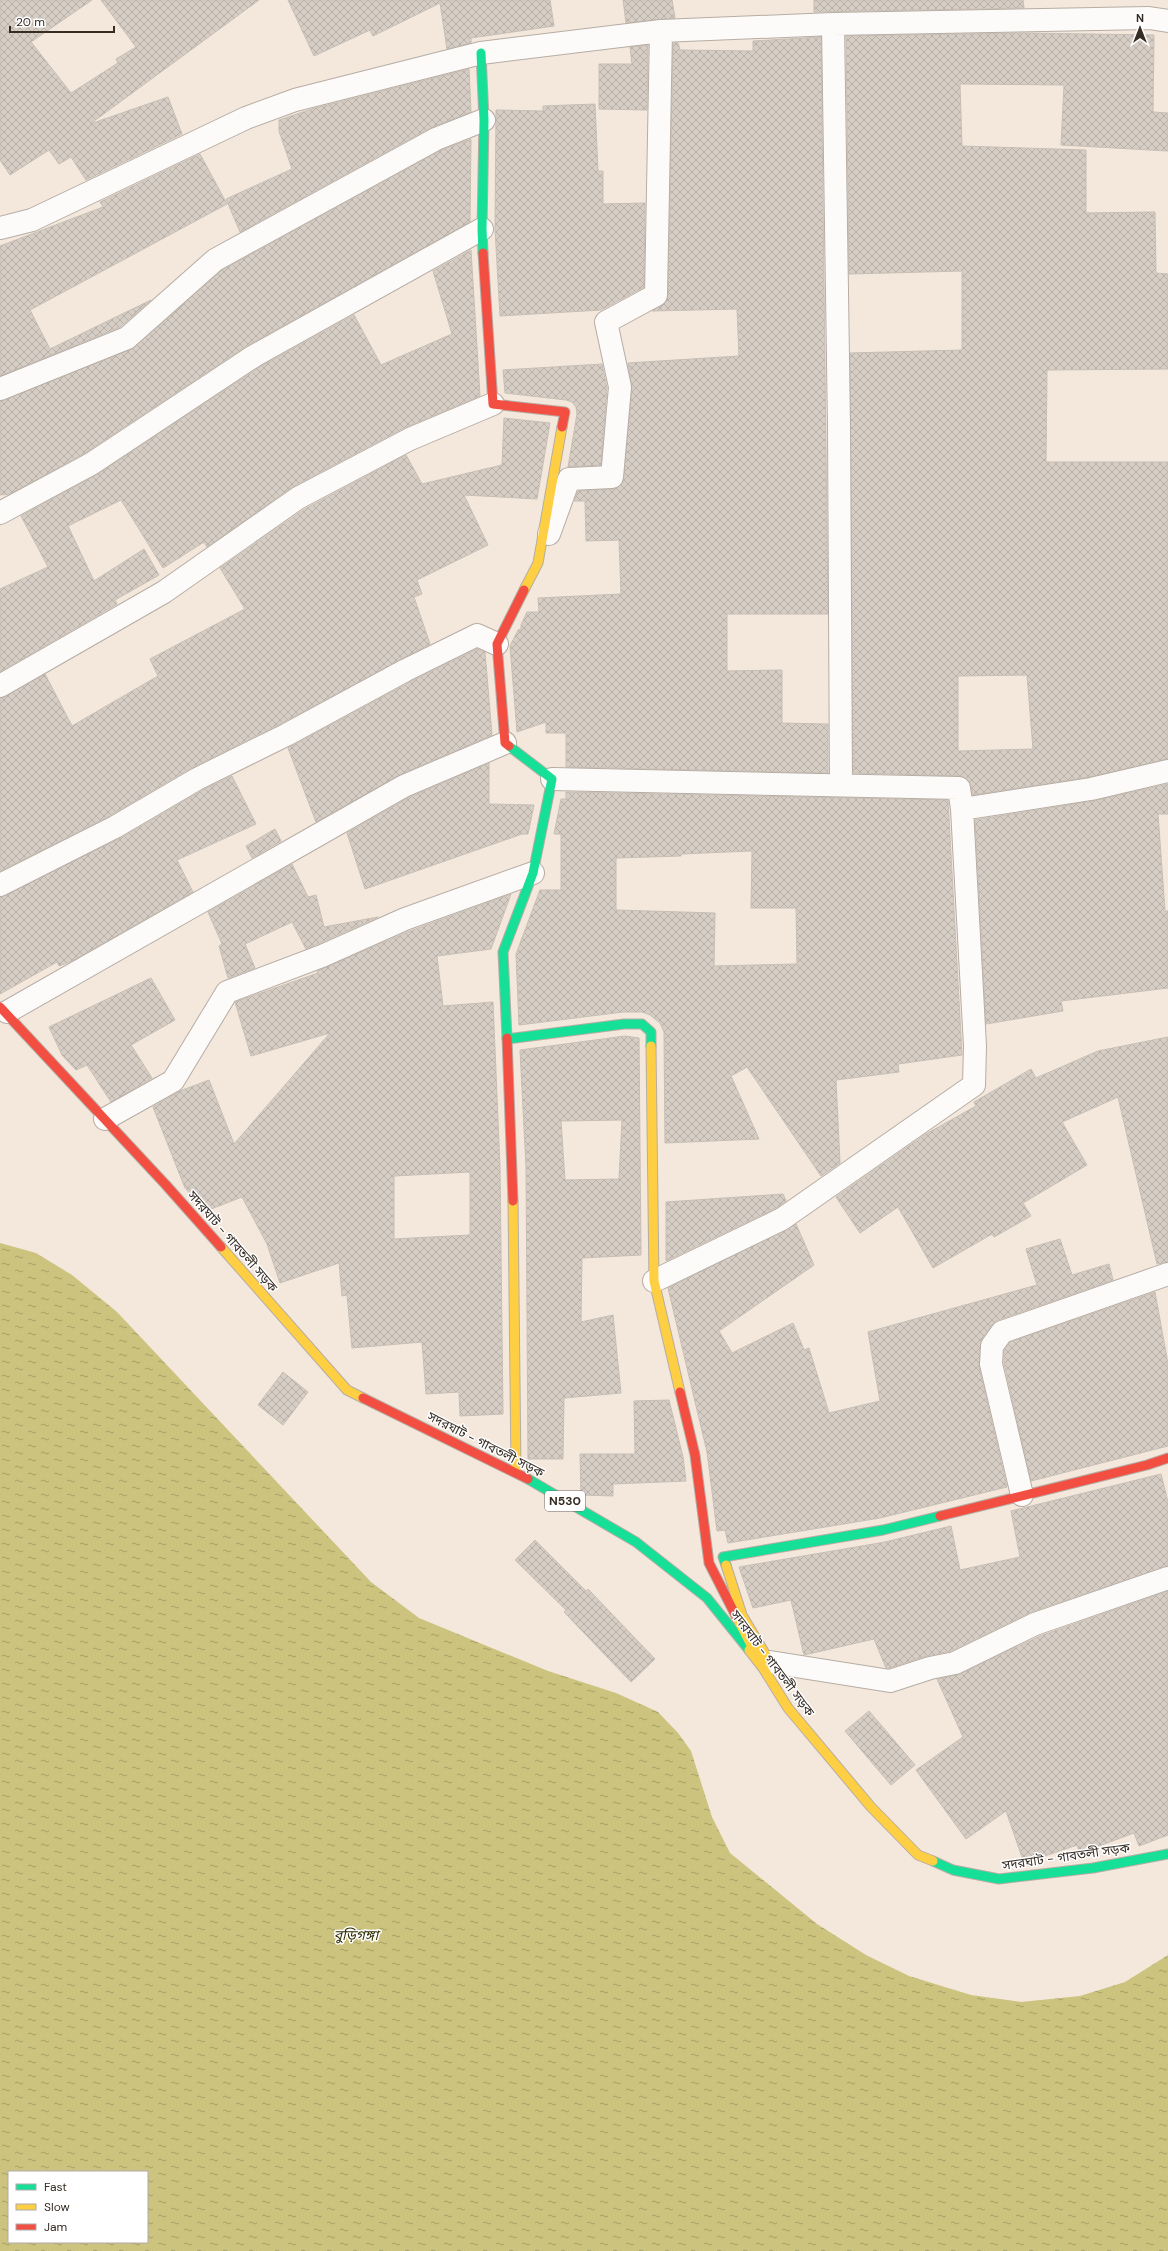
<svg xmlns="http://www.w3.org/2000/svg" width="1168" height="2251" viewBox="0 0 1168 2251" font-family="'DM Sans','Noto Sans Bengali',sans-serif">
<defs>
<pattern id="water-ripples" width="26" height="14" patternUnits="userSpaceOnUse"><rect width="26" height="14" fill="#ccc37e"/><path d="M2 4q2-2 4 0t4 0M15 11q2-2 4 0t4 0" fill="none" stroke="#a69f67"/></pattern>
<pattern id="building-cross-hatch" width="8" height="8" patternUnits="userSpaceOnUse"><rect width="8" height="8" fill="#d6cdc4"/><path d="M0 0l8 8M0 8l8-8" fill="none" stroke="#b8b0a8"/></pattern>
</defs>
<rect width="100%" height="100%" fill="#f4e7dc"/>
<!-- water -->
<path fill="url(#water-ripples)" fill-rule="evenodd" d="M0,1243L36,1253L72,1275L117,1312L371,1582L419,1618L548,1671L616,1693L658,1712L678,1733L691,1751L712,1817L730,1853L817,1924L866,1955L909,1976L971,1995L1021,2002L1080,1996L1125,1982L1168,1955V2251H0ZM9,2172H147V2242H9Z"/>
<!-- building -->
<path fill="url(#building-cross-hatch)" stroke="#c7bfb5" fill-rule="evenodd" d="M0,0H92L31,42L71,93L118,63L116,59L136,47L101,0H259L90,124L168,97L182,134L86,180L71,157L59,164L49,150L10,175L0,160Z
M288,0H550L554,26L471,38V43L447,49L440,3L373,36L370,30L314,56Z
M623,0H672L675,18L626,23Z
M814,0H1023L1024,8L814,12Z
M1025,33L1154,35L1153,112L1168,113V151L1061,145L1064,85L960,84L962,146L1086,150V213L1155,212L1156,273L1168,274V369L1047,370L1046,462H1168V759L1089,777L973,795L969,781L960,776L853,773L850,353L962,350V271L849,274L846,36ZM1027,675L1033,749L958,751V676Z
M821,37L828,614H727V671L782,670V723L828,724V773L566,767V733H546V722L517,732L510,646L518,630L521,629V625L527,612H539L538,598L621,594L619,540L586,541L585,501H574L578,491L613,489L623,483L632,388L628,363L739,356L737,309L652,311L666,302L668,295L673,43H678L680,50L753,51V41Z
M648,45L647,110L599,109V64H632L630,47Z
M469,69L471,112L430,128L240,232L226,199L292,169L279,131V120L312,109Z
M595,104L598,171H603V204L645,203L644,287L601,310L500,316L495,229L496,110L543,111V106Z
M471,139L470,222L248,345L85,453L10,494L0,495V401L132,349L222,270L441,150Z
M200,154L227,204L30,310L50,349L151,300L120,327L0,376V246L103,207L100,202Z
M471,250L480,396L404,428L292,487L207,547L204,542L163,568L121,500L68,526L94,581L144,549L159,575L115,600L117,604L0,672V589L48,567L21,516L98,474L260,367L354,315L381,365L452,334L433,271Z
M602,364L607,388L601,465L568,467L577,414L576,407L572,402L566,400L505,393L503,370Z
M504,418L550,423L537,499L464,495L488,545L417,580L422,594L414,597L430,644L280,724L191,768L109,816L0,871V698L45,674L72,726L158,676L150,659L245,609L220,568L305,509L406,455L422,484L502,465Z
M477,649L485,652L492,735L399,775L316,822L288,748L412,681Z
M489,763V804L534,805L528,834H522L365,889L347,833L410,797Z
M232,776L256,824L177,860L193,892L72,961L59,966L57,962L0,994V897L121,838L203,790Z
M1168,784V814H1158L1165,911H1168V988L1061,1001L1063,1011L986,1024L975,820L1093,801Z
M566,792L948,800L962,1055L898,1064L899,1072L836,1080L840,1163L821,1176L747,1067L731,1076L759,1139L665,1143L664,1032L660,1023L650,1015L642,1012H623L519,1025L516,954L540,890H561V834H554L561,799H566ZM752,851L751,908H796L797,964L714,966L715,913L616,910V858L681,856V854Z
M275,829L281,841L252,858L246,846Z
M292,864L308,897L316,895L324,927L378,917L306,949L292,922L245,944L255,968L228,978L219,946L222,944L208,912Z
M511,894L491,949L437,956L443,1006L493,1002L500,1167L503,1414L460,1416L459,1392L426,1394L422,1342L352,1348L347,1295L342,1296L339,1263L280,1283L267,1244L242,1197L206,1211L185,1188L153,1107L180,1091L209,1080L234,1144L330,1033L251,1056L235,1002L318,973L317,971L410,931ZM470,1172V1235L394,1239V1176Z
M151,978L175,1020L131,1045L152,1078L111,1102L87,1065L76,1070L62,1055L49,1027Z
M625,1036L639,1038L641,1255L582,1258L581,1322L613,1315L621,1393L564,1398L563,1459H528L526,1167L520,1050ZM622,1120L619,1179L565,1180L561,1121Z
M1168,1037V1262L1157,1264L1118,1097L1062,1122L1087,1165L1023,1203L1031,1216L994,1237L992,1234L933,1268L898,1207L860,1233L836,1197L926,1134L976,1106L974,1102L1031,1069L1036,1078L1098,1051Z
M783,1194L786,1201L776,1208L666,1261V1202Z
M796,1224L814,1265L719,1331L732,1353L793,1323L804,1350L809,1348L829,1413L880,1401L868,1332L1037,1285L1026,1249L1060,1239L1072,1275L1109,1264L1113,1280L998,1320L992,1325L982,1339L979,1367L1007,1487L880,1518L728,1543L725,1530L717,1531L707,1452L668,1288Z
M1155,1292L1168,1364V1446L1031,1481L1004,1363V1350L1010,1342Z
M283,1372L308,1392L283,1425L258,1405Z
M669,1400L683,1457L686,1481L613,1484V1496L581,1495L580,1454H635L634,1401Z
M1161,1474L1168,1502V1566L1031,1612L951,1651L926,1656L889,1668H886L874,1639L804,1655L791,1600L753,1608L739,1567L885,1542L951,1526L960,1570L1020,1557L1011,1511Z
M535,1540L586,1591L588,1589L655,1659L631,1682L564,1612L566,1610L515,1560Z
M1168,1591V1835L1139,1846L1134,1833L1080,1853L1077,1845L1024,1863L1006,1811L966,1839L916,1770L963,1737L937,1679L960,1674L1040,1636Z
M869,1711L915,1765L891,1785L845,1731Z"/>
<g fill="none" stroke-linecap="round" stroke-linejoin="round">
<defs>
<path id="street" d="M833,24L839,426L841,785
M0,228L32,220L246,118L295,100L481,53L661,31L833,24L1149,18L1168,21
M0,389L127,338L215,260L436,139L484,120
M0,513L91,464L254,356L482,229
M549,534L569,479L612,477L620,387L606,322L656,295L661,31
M0,686L164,592L298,498L410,439L493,404
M552,779L959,788L962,809L1091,789L1168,771
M0,885L115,827L197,779L286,735L406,670L477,635L497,644
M7,1012L404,786L505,743
M105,1119L173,1081L227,992L322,956L405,919L533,873
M654,1281L782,1219L974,1085L975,1046L962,809
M1022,1495L991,1364L992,1346L1002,1332L1168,1274
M770,1662L890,1681L930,1668L955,1663L1035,1624L1168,1578"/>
<path id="fast" d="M481,53L484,120L482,229L483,253
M507,1038L503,952L533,873L552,779L509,746
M507,1039L624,1024H642L651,1032V1046
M528,1479L636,1542L707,1598L749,1650
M726,1565L723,1557L883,1530L940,1516
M933,1861L953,1870L999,1879L1093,1868L1168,1854"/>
<path id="slow" d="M524,590L538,563L562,427
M651,1046L654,1281L680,1392
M513,1201L516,1472
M221,1247L347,1390L363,1398
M726,1565L742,1615L770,1662L763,1668L736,1616
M749,1650L763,1668L788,1708L871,1807L918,1855L933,1861"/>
<path id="jam" d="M483,253L493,404L565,412L562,427
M509,746L505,743L497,644L524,590
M0,1007L166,1185L221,1247
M507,1038L513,1201
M680,1392L695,1455L709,1563L736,1616
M363,1398L528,1479
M940,1516L1147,1465L1168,1458"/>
</defs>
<!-- street casing -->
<use href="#street" stroke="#b6ada4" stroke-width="24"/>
<!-- fast casing -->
<use href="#fast" stroke="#b6ada4" stroke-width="11"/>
<!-- slow casing -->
<use href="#slow" stroke="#b6ada4" stroke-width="11"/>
<!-- jam casing -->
<use href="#jam" stroke="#b6ada4" stroke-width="11"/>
<!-- street -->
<use href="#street" stroke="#fdfbfa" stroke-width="22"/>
<!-- fast -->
<use href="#fast" stroke="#16e098" stroke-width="9"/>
<!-- slow -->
<use href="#slow" stroke="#ffcf43" stroke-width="9"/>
<!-- jam -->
<use href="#jam" stroke="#f24e42" stroke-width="9"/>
</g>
<g text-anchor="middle" stroke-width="3" stroke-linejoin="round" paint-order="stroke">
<!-- shield labels -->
<rect fill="#fff" stroke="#726b66" stroke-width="1" x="545" y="1491" width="40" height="20" rx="3"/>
<g font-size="12" font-weight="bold" fill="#352c24">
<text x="565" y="1505">N530</text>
</g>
<!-- street labels -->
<g font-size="13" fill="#352c24" stroke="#fff">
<text transform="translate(233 1241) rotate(49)" y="5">সদরঘাট - গাবতলী সড়ক</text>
<text transform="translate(486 1444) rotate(27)" y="5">সদরঘাট - গাবতলী সড়ক</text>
<text transform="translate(773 1663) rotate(53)" y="5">সদরঘাট - গাবতলী সড়ক</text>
<text transform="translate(1066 1856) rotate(-8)" y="5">সদরঘাট - গাবতলী সড়ক</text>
</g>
<!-- water labels -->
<g font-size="14" font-style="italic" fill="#312d03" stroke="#fff">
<text x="356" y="1940">বুড়িগঙ্গা</text>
</g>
</g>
<!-- legend -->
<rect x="8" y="2171" width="140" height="72" fill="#ffffff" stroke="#aeaba7"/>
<rect x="16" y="2184" width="20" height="6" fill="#16e098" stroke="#aeaba7"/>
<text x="44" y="2191" font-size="12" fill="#352c24">Fast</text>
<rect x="16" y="2204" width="20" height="6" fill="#ffcf43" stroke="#aeaba7"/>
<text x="44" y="2211" font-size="12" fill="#352c24">Slow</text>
<rect x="16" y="2224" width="20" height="6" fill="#f24e42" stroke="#aeaba7"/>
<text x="44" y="2231" font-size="12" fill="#352c24">Jam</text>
<!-- north arrow -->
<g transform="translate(1140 28)" stroke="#ffffff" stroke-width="3" paint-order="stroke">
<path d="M0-3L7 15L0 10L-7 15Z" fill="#352c24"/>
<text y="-6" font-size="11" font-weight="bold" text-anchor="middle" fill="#352c24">N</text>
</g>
<!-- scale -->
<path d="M10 26v6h104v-6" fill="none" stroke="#352c24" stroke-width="2"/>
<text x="16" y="26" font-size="12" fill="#352c24" stroke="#ffffff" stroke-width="3" paint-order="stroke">20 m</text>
</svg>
